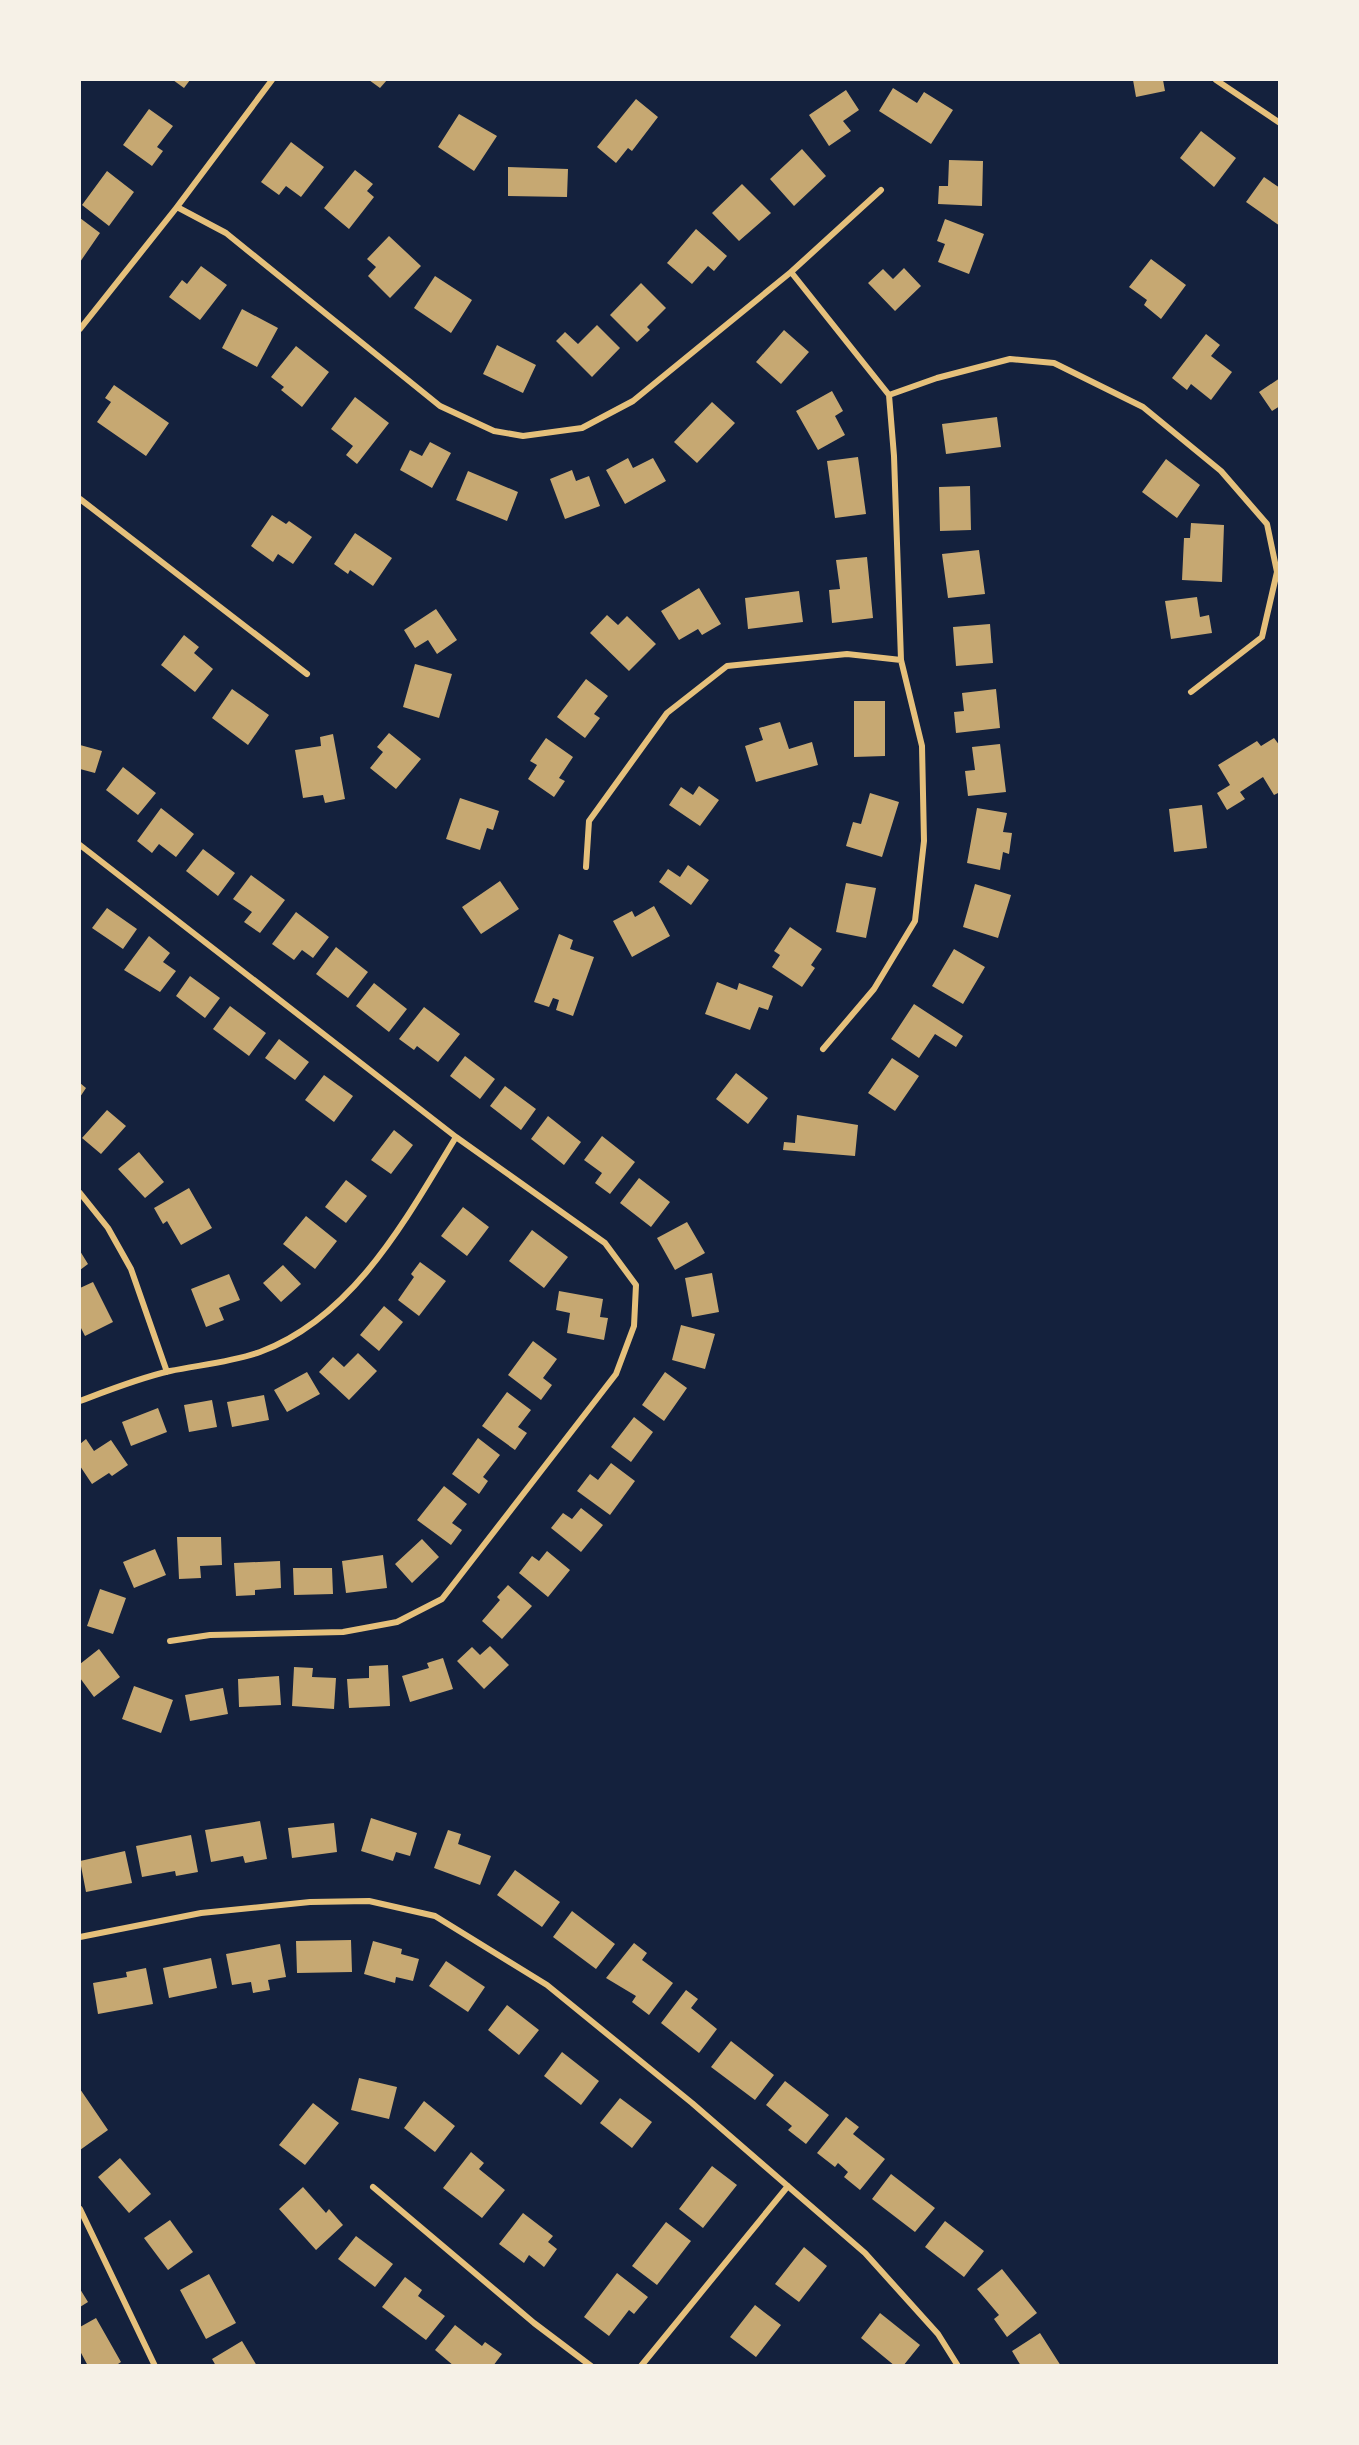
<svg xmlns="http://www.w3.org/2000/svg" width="1359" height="2445" viewBox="0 0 1359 2445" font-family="Helvetica,sans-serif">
<rect width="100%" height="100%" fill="#14213d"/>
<!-- building -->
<path fill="#c6a872" d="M173,80H190L184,88Z
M369,80H387L380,88Z
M1133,80H1163L1165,91L1136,97Z
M893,88L917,103L924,92L953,110L931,144L879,111Z
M846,90L859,110L843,121L851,131L829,146L809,115Z
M636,99L658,117L632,151L628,148L616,163L597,147Z
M149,109L173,126L157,147L163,151L152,166L123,145Z
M459,114L497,136L474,171L438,147Z
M1201,131L1236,158L1214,187L1180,158Z
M291,142L324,167L301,197L286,186L279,195L261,182Z
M802,149L826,176L794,206L770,179Z
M949,160L983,161L982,206L938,204L939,186H948Z
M508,167L568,169L567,197L508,196Z
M355,170L373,184L367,191L374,197L349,229L324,208Z
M107,171L134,192L109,226L82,205Z
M1264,177L1280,188V226L1246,202Z
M742,184L771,213L739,241L712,213Z
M80,218L100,233L80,262Z
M945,219L984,234L969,274L938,262L945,244L937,241Z
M696,229L727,256L714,271L708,266L692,284L667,263Z
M389,236L421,266L390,298L368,276L376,267L367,259Z
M1151,259L1186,285L1161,319L1144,305L1147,300L1129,287Z
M201,266L227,285L200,320L169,297L182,280L187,284Z
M904,268L921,286L895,311L868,283L883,269L893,279Z
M435,276L472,300L451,333L414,308Z
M641,283L666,308L647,327L650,330L637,342L610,315Z
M242,309L278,328L257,367L222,348Z
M597,325L620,348L592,377L556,341L565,332L578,344Z
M784,330L809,352L781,384L756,362Z
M1206,334L1220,345L1211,356L1232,372L1211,400L1191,384L1187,390L1172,378Z
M497,345L536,365L523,393L483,374Z
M296,346L329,372L302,407L281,390L284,387L271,377Z
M1280,378V406L1272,411L1259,392Z
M114,385L169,423L146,456L97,422L111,402L105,398Z
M832,391L843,411L835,416L845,435L818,450L796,411Z
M355,397L389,423L357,464L346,455L353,446L331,429Z
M712,402L735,423L697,463L674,442Z
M997,417L1001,447L946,454L942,424Z
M430,442L451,453L432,488L400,470L410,450L422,456Z
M858,457L866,514L835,518L827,461Z
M628,458L633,468L653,458L666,481L625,504L606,470Z
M1166,459L1200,485L1177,518L1142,492Z
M572,470L576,481L589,476L600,506L565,519L550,479Z
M468,471L518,492L507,521L456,500Z
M970,486L971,530L940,531L939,487Z
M272,515L286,524L289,521L312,537L293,564L278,554L273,562L251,546Z
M1191,523L1224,525L1222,582L1182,580L1184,538H1190Z
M355,533L392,558L373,586L350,570L348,574L334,564Z
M979,550L985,594L948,598L942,554Z
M867,557L873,618L832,623L829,590L840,589L836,560Z
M699,588L721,624L702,635L698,629L679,640L661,611Z
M799,591L803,622L748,629L745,598Z
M1197,597L1200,617L1209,615L1212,633L1171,639L1165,601Z
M436,609L457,640L437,654L428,640L415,648L404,630Z
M607,615L618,625L627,616L656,644L629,671L590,633Z
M990,624L993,663L956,666L953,627Z
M184,635L199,647L194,653L213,669L195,692L161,665Z
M415,664L452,674L439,718L403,707Z
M586,679L608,696L594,714L600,718L585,738L557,717Z
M232,689L269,715L248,745L212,718Z
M996,689L1000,728L956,733L954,712L964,711L962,693Z
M854,701H885V756L854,757Z
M780,722L789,749L812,742L818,765L756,782L745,746L763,740L759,728Z
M389,733L421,759L396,789L370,768L383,752L377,747Z
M333,734L345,799L325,803L323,795L303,798L295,750L321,746L320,737Z
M546,738L573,757L559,778L565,781L554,797L528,779L537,765L530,761Z
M1274,738L1280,746V792L1274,795L1263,777L1240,792L1245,799L1227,810L1217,793L1230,785L1218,765L1257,741L1261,746Z
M1000,744L1006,792L968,796L965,771L975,770L972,747Z
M80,745L102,751L95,773L80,769Z
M123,767L156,793L138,815L106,790Z
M699,786L719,800L700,826L669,805L681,787L693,795Z
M870,793L899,802L882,857L846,846L853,822L861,824Z
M460,798L499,811L493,830L487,828L480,850L446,839Z
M1202,805L1207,848L1174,852L1169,809Z
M161,808L194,834L176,857L159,844L152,853L137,841Z
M977,808L1007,813L1003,832L1012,833L1009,854L1003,852L1000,870L967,863Z
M203,849L235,873L218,896L186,871Z
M688,865L709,880L691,905L659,882L668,869L680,877Z
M251,875L285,900L260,933L244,922L252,912L233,899Z
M500,881L519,909L481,934L462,907Z
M846,883L876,888L866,938L836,932Z
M975,884L1011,895L998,938L963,927Z
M654,906L670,936L632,957L613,921L632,911L635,917Z
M107,908L137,929L123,949L92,928Z
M296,912L329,937L313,958L302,950L294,960L272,944Z
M790,927L822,949L811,965L815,968L802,987L772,967L780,955L774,951Z
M559,934L573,940L570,949L594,957L573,1016L556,1010L559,1000L553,998L549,1007L534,1002Z
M149,936L170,953L163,962L176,971L160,992L124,970Z
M336,947L368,972L348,998L316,974Z
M954,949L985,967L963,1004L932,986Z
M190,976L220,998L205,1018L176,996Z
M717,982L737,990L739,983L773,996L768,1010L759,1007L750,1030L705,1014Z
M374,983L407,1009L389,1032L356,1006Z
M914,1004L963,1036L956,1047L935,1034L919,1058L891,1039Z
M230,1006L266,1033L249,1056L213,1029Z
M424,1007L460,1034L438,1062L417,1046L414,1050L399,1039Z
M279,1039L309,1062L295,1080L265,1058Z
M465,1056L495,1079L480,1099L450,1076Z
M892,1058L919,1076L895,1111L868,1093Z
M736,1073L768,1098L748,1124L716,1099Z
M324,1075L353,1096L334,1122L305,1100Z
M80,1083L86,1088L80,1097Z
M505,1086L536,1109L521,1130L490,1106Z
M107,1110L126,1126L101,1154L82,1138Z
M797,1115L858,1125L855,1156L783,1150L784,1142L795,1143Z
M548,1116L581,1142L564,1165L531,1139Z
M394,1130L413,1145L391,1174L371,1160Z
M602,1136L635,1162L610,1194L595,1183L602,1173L584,1160Z
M139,1152L164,1182L145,1198L118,1169Z
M639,1178L670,1202L651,1227L620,1203Z
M346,1180L367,1196L346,1223L325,1207Z
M189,1188L212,1228L181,1245L167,1221L163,1224L154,1208Z
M463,1207L489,1227L467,1256L441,1236Z
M306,1216L337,1241L315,1269L283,1244Z
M687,1222L705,1253L675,1270L657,1238Z
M532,1230L568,1257L544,1288L509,1261Z
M80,1251L88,1264L80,1270Z
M420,1262L446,1281L419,1316L398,1300L414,1277L411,1274Z
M283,1265L301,1284L281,1302L263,1283Z
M712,1273L719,1312L692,1317L685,1278Z
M229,1274L240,1300L219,1308L224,1320L206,1327L191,1289Z
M93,1282L113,1322L85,1336L80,1326V1288Z
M559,1291L603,1299L600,1317L608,1318L604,1340L567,1333L570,1313L556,1310Z
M384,1306L403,1322L379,1351L360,1335Z
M681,1325L715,1334L705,1369L672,1360Z
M533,1341L557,1359L543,1378L552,1385L541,1400L508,1375Z
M358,1353L377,1371L349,1400L319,1372L333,1357L344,1367Z
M307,1372L320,1394L287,1412L274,1390Z
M665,1372L687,1388L664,1421L642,1405Z
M507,1392L531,1410L518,1427L527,1433L515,1450L482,1426Z
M264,1395L269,1420L232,1427L227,1402Z
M212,1400L217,1427L189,1432L184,1405Z
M158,1408L167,1432L131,1446L122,1422Z
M634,1417L653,1432L631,1462L611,1447Z
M478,1438L500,1455L483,1477L488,1481L479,1494L452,1474Z
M86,1439L94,1451L111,1440L128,1465L112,1476L109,1473L92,1484L80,1466V1444Z
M611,1463L635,1481L610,1515L577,1491L590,1474L598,1480Z
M444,1486L467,1504L452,1523L462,1530L451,1545L417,1520Z
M581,1508L603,1525L581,1552L551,1528L563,1513L572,1519Z
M177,1537H221L222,1565L200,1566L201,1578L179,1579Z
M422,1539L439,1557L412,1583L395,1564Z
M155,1549L166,1575L134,1588L123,1562Z
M547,1551L570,1570L548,1597L519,1573L532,1556L539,1561Z
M383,1555L387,1588L346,1593L342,1561Z
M280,1561L281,1588L255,1590V1595L236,1596L234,1563Z
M293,1568H332L333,1594L294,1595Z
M508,1585L532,1606L502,1639L482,1621L500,1600L497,1597Z
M100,1589L126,1598L113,1634L87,1626Z
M490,1646L509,1665L484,1689L457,1661L472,1647L480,1655Z
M99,1649L120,1677L94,1697L80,1678V1664Z
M443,1658L453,1689L410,1702L402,1676L429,1668L427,1663Z
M388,1665L390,1706L349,1708L347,1679L369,1678V1666Z
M294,1667L313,1668L312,1677L336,1678L334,1709L292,1706Z
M279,1676L281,1705L239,1707L238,1679Z
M134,1686L173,1700L161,1733L122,1719Z
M223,1688L228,1714L190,1721L185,1695Z
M371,1818L417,1833L410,1856L396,1852L393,1861L361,1851Z
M260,1821L267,1859L245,1863L243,1856L211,1862L205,1830Z
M334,1823L337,1852L292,1858L288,1828Z
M448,1830L461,1834L458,1844L491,1856L480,1885L434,1868Z
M191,1835L198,1872L176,1876L175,1871L142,1877L136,1846Z
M125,1851L132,1883L86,1892L80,1861Z
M515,1870L560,1902L542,1927L497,1895Z
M572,1911L615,1944L596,1969L553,1937Z
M351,1940L352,1972L297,1973L296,1941Z
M373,1941L402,1949L401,1954L419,1959L413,1981L396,1977L395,1983L364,1974Z
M634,1943L647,1953L642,1960L673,1983L649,2015L632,2002L636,1996L606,1978Z
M280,1944L286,1977L268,1980L270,1990L253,1993L251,1982L232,1985L226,1954Z
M211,1958L217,1988L169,1998L163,1968Z
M446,1961L485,1987L468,2012L429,1986Z
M146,1968L153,2004L98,2014L93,1983L127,1977L126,1972Z
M686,1990L698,1999L691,2008L717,2029L699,2053L661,2023Z
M507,2005L539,2030L519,2055L488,2030Z
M731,2041L774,2075L755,2100L711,2067Z
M562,2052L599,2081L581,2105L544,2076Z
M359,2078L397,2087L389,2119L351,2110Z
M785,2081L829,2115L806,2144L788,2130L792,2126L766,2105Z
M80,2089L108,2130L80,2150Z
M620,2098L652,2122L632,2148L600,2123Z
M424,2101L455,2126L435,2152L404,2128Z
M313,2103L339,2123L305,2165L279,2145Z
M846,2117L859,2127L853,2134L885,2159L860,2190L844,2177L848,2172L838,2163L835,2167L817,2153Z
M471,2152L484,2163L479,2169L505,2190L482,2218L443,2188Z
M120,2158L151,2194L129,2213L98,2177Z
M712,2166L737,2185L703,2228L679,2209Z
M891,2174L935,2208L915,2232L872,2199Z
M303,2187L326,2213L329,2209L343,2225L316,2250L279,2209Z
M523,2213L553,2236L548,2242L557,2249L544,2267L529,2255L524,2263L499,2244Z
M170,2220L193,2252L168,2270L144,2238Z
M945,2221L984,2251L964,2277L925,2247Z
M666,2222L691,2241L657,2285L632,2266Z
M356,2236L393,2264L375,2287L338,2259Z
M804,2247L827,2266L799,2302L775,2284Z
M1002,2269L1037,2313L1007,2337L994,2319L999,2315L977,2289Z
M617,2273L648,2297L634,2314L629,2310L609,2336L584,2317Z
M209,2274L236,2323L206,2339L180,2290Z
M405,2277L422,2290L418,2296L445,2316L426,2340L382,2307Z
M80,2289L88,2302L80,2307Z
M755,2305L781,2325L756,2357L730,2337Z
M880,2313L920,2345L903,2366H895L861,2338Z
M96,2318L121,2362L115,2366H88L80,2351V2327Z
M455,2325L482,2346L485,2342L502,2354L493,2366H454L435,2350Z
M1040,2333L1061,2366H1021L1012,2351Z
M242,2341L257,2366H216L212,2359Z"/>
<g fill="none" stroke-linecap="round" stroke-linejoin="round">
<!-- minor -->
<path stroke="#e5c07b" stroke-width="6" d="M1216,80L1280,123
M177,207L226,233L440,406L494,431L523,436L582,428L633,401L791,272L881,190
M791,272L889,395L894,456L901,660L922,746L924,841L915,921L874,989L823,1049
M80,329L177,207L272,80
M889,395L937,378L1010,359L1054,363L1143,407L1221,471L1267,524L1277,572L1262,637L1191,692
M80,499L307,674
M80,845L456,1137L605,1243L636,1285L634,1326L616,1374L442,1599L397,1622L343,1632L210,1635L170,1641
M586,867L589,821L667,713L727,666L847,654L901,660
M80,1193L108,1228L131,1269L167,1372
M80,1401C109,1390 139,1378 170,1371C199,1365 232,1362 260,1352C354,1317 406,1219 456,1137
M80,1937L201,1913L310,1902L369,1901L435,1916L547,1985L692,2103L865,2253L938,2334L958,2366
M373,2187L534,2323L591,2366
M80,2209L155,2366
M641,2366L788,2186"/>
</g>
<!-- border -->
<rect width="1359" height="2445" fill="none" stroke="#f6f1e7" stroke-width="162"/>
</svg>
